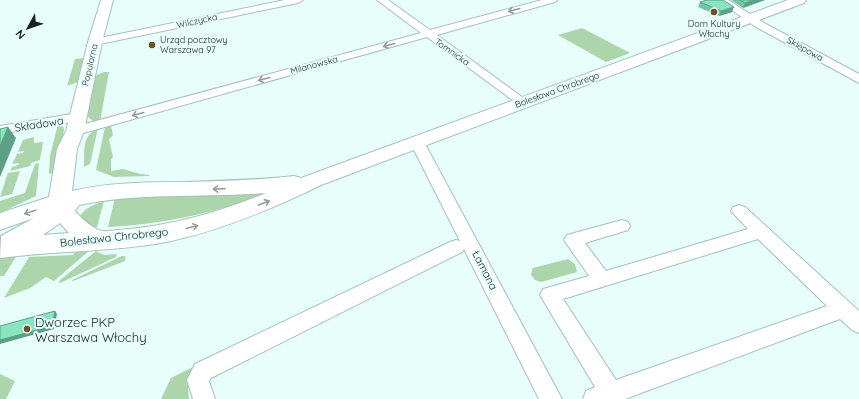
<svg xmlns="http://www.w3.org/2000/svg" width="859" height="399" viewBox="0 0 859 399" font-family="Quicksand,sans-serif">
<rect width="100%" height="100%" fill="#e7fefb"/>
<!-- green -->
<path fill="#acd5ab" d="M582,28L630,53L606,62L558,35Z
M85,58L78,82L67,86L75,59Z
M104,72H109L100,121H93L88,117L89,101L95,76Z
M58,124L63,126L64,129L57,172L49,174L50,156Z
M111,126L113,135L109,140L113,157L111,160V171L123,169L140,174L150,175L148,176L114,177L96,170L105,127Z
M98,128L90,164L84,167C85,149 81,137 98,128Z
M34,137V143L43,142L40,160L31,163L30,166L10,171L12,167L18,165L19,163L12,164L17,154L23,153L24,151L18,152L23,140Z
M39,163L36,196L0,213V201L25,193L35,164Z
M20,171L12,194L0,197L8,173Z
M263,193L265,196C213,212 162,225 108,227L115,198Z
M104,201L97,227L88,226L80,216C85,208 95,204 104,201Z
M90,250L54,281L46,277L30,288L4,298L29,257L73,255L75,252Z
M96,251L104,255L117,254L116,257L60,283L59,281Z
M17,255L4,276H0V258Z
M122,256H125V261L73,281L72,280Z
M568,259L575,264L577,272L541,282L535,280L531,275L532,270L533,268Z
M193,367L188,388L189,399H161L171,378Z
M0,374L15,381L6,399H0Z"/>
<g fill="none" stroke-linecap="round" stroke-linejoin="round">
<defs>
<path id="street" d="M285,0H303L298,3L95,45L90,42L95,39Z
M377,0H388L430,30L542,0H557L555,2L437,35L529,102L527,105H519L427,37L80,134H70L68,131L70,128L421,33Z
M717,0H728L764,23L859,74V83L756,27Z
M78,113L83,114L85,117L83,120L0,134V126Z
M417,138L422,139L424,142L562,399H539L464,249L462,252L211,378L209,381L215,399H193L187,380L195,364L450,242L456,240L460,241L410,142L412,139Z
M739,205L745,207L859,311V333L852,330L840,319L625,399H583L586,391L595,387L540,295L543,289L589,276L564,240L567,235L622,220L628,222L630,226L628,230L585,243L606,271L748,229L731,211L733,207ZM758,239L827,306L616,380L563,299Z"/>
<path id="secondary" d="M101,0H113L102,42L84,131L77,149L72,191C109,182 149,182 187,182C223,181 258,180 294,176L301,178L788,0H806L804,3L321,185C270,210 217,232 161,243C108,252 53,251 0,258L1,236L34,218L0,230V213L49,197L57,149L66,131L88,42ZM266,193C222,211 177,224 130,229C121,229 110,232 102,231C93,229 81,218 75,211L79,205C140,192 204,198 266,193ZM60,223L69,233L43,235Z"/>
</defs>
<!-- street casing -->
<use href="#street" stroke="#a4c1be" stroke-width="2"/>
<!-- secondary casing -->
<use href="#secondary" stroke="#a4c1be" stroke-width="2"/>
<!-- street -->
<use href="#street" fill="#fff" fill-rule="evenodd"/>
<!-- secondary -->
<use href="#secondary" fill="#fff" fill-rule="evenodd"/>
</g>
<!-- wall -->
<path fill="#74c5a4" d="M731,0H765L743,8Z
M700,2L732,12L719,16L698,7Z"/>
<!-- shaded-wall -->
<path fill="#5ea086" d="M754,0H765L743,8L745,3Z
M734,7L732,12L719,16L721,11Z
M8,127L16,138L0,177V146Z
M55,311L57,314L54,329L0,344V340Z"/>
<!-- building -->
<path fill="#87e5bf" stroke="#5ea086" d="M707,0H723L734,7L721,11L700,2Z
M740,0H754L745,3Z
M8,127L0,146V129Z
M55,311L52,326L0,340V326Z"/>
<!-- one-way arrows -->
<defs><path id="oneway-shaft" d="M-6 0H5M1.5-3L5.5 0L1.5 3" fill="none" stroke-width="1.6" stroke-linecap="round" stroke-linejoin="round"/></defs>
<g stroke="#979c9b">
<use href="#oneway-shaft" transform="translate(514 10) rotate(165)"/>
<use href="#oneway-shaft" transform="translate(389 45) rotate(165)"/>
<use href="#oneway-shaft" transform="translate(264 79) rotate(165)"/>
<use href="#oneway-shaft" transform="translate(138 114) rotate(165)"/>
<use href="#oneway-shaft" transform="translate(219 189) rotate(178)"/>
<use href="#oneway-shaft" transform="translate(264 203) rotate(-20)"/>
<use href="#oneway-shaft" transform="translate(30 212) rotate(162)"/>
<use href="#oneway-shaft" transform="translate(192 227) rotate(-14)"/>
</g>
<!-- markers -->
<g fill="#6c5023" stroke="#e7fefb" stroke-width="1.5">
<circle cx="714" cy="12" r="4"/>
<circle cx="152" cy="45" r="4"/>
<circle cx="27" cy="329" r="4"/>
</g>
<g text-anchor="middle" stroke-width="4" stroke-linejoin="round" paint-order="stroke">
<!-- far-street labels -->
<g font-size="9" fill="#172221" stroke="#e7fefb">
<text transform="translate(197 21) rotate(-12)" y="3">Wilczycka</text>
<text transform="translate(805 49) rotate(29)" y="3">Sklepowa</text>
<text transform="translate(452 52) rotate(35)" y="3">Tomnicka</text>
<text transform="translate(90 65) rotate(-77)" y="3">Popularna</text>
<text transform="translate(314 65) rotate(-15)" y="3">Milanowska</text>
<text transform="translate(557 90) rotate(-20)" y="3">Bolesława Chrobrego</text>
</g>
<!-- far-poi labels -->
<g font-size="9" fill="#172221" stroke="#e7fefb">
<text x="714" y="27">Dom Kultury<tspan x="714" dy="10">Włochy</tspan></text>
<text x="160" y="43" text-anchor="start">Urząd pocztowy<tspan x="160" dy="10">Warszawa 97</tspan></text>
</g>
<!-- street labels -->
<g font-size="11" fill="#172221" stroke="#e7fefb">
<text transform="translate(39 124) rotate(-9)" y="4">Składowa</text>
<text transform="translate(114 237) rotate(-6)" y="4">Bolesława Chrobrego</text>
<text transform="translate(485 270) rotate(63)" y="4">Łamana</text>
</g>
<!-- near-poi labels -->
<g font-size="13" fill="#172221" stroke="#e7fefb" text-anchor="start">
<text x="35" y="327">Dworzec PKP<tspan x="35" dy="15">Warszawa Włochy</tspan></text>
</g>
</g>
<!-- north arrow -->
<g transform="translate(28 28) rotate(230)" stroke="#e7fefb" stroke-width="3" paint-order="stroke">
<path d="M0-3L7 15L0 10L-7 15Z" fill="#172221"/>
<text y="-6" font-size="11" font-weight="bold" text-anchor="middle" fill="#172221">N</text>
</g>
</svg>
